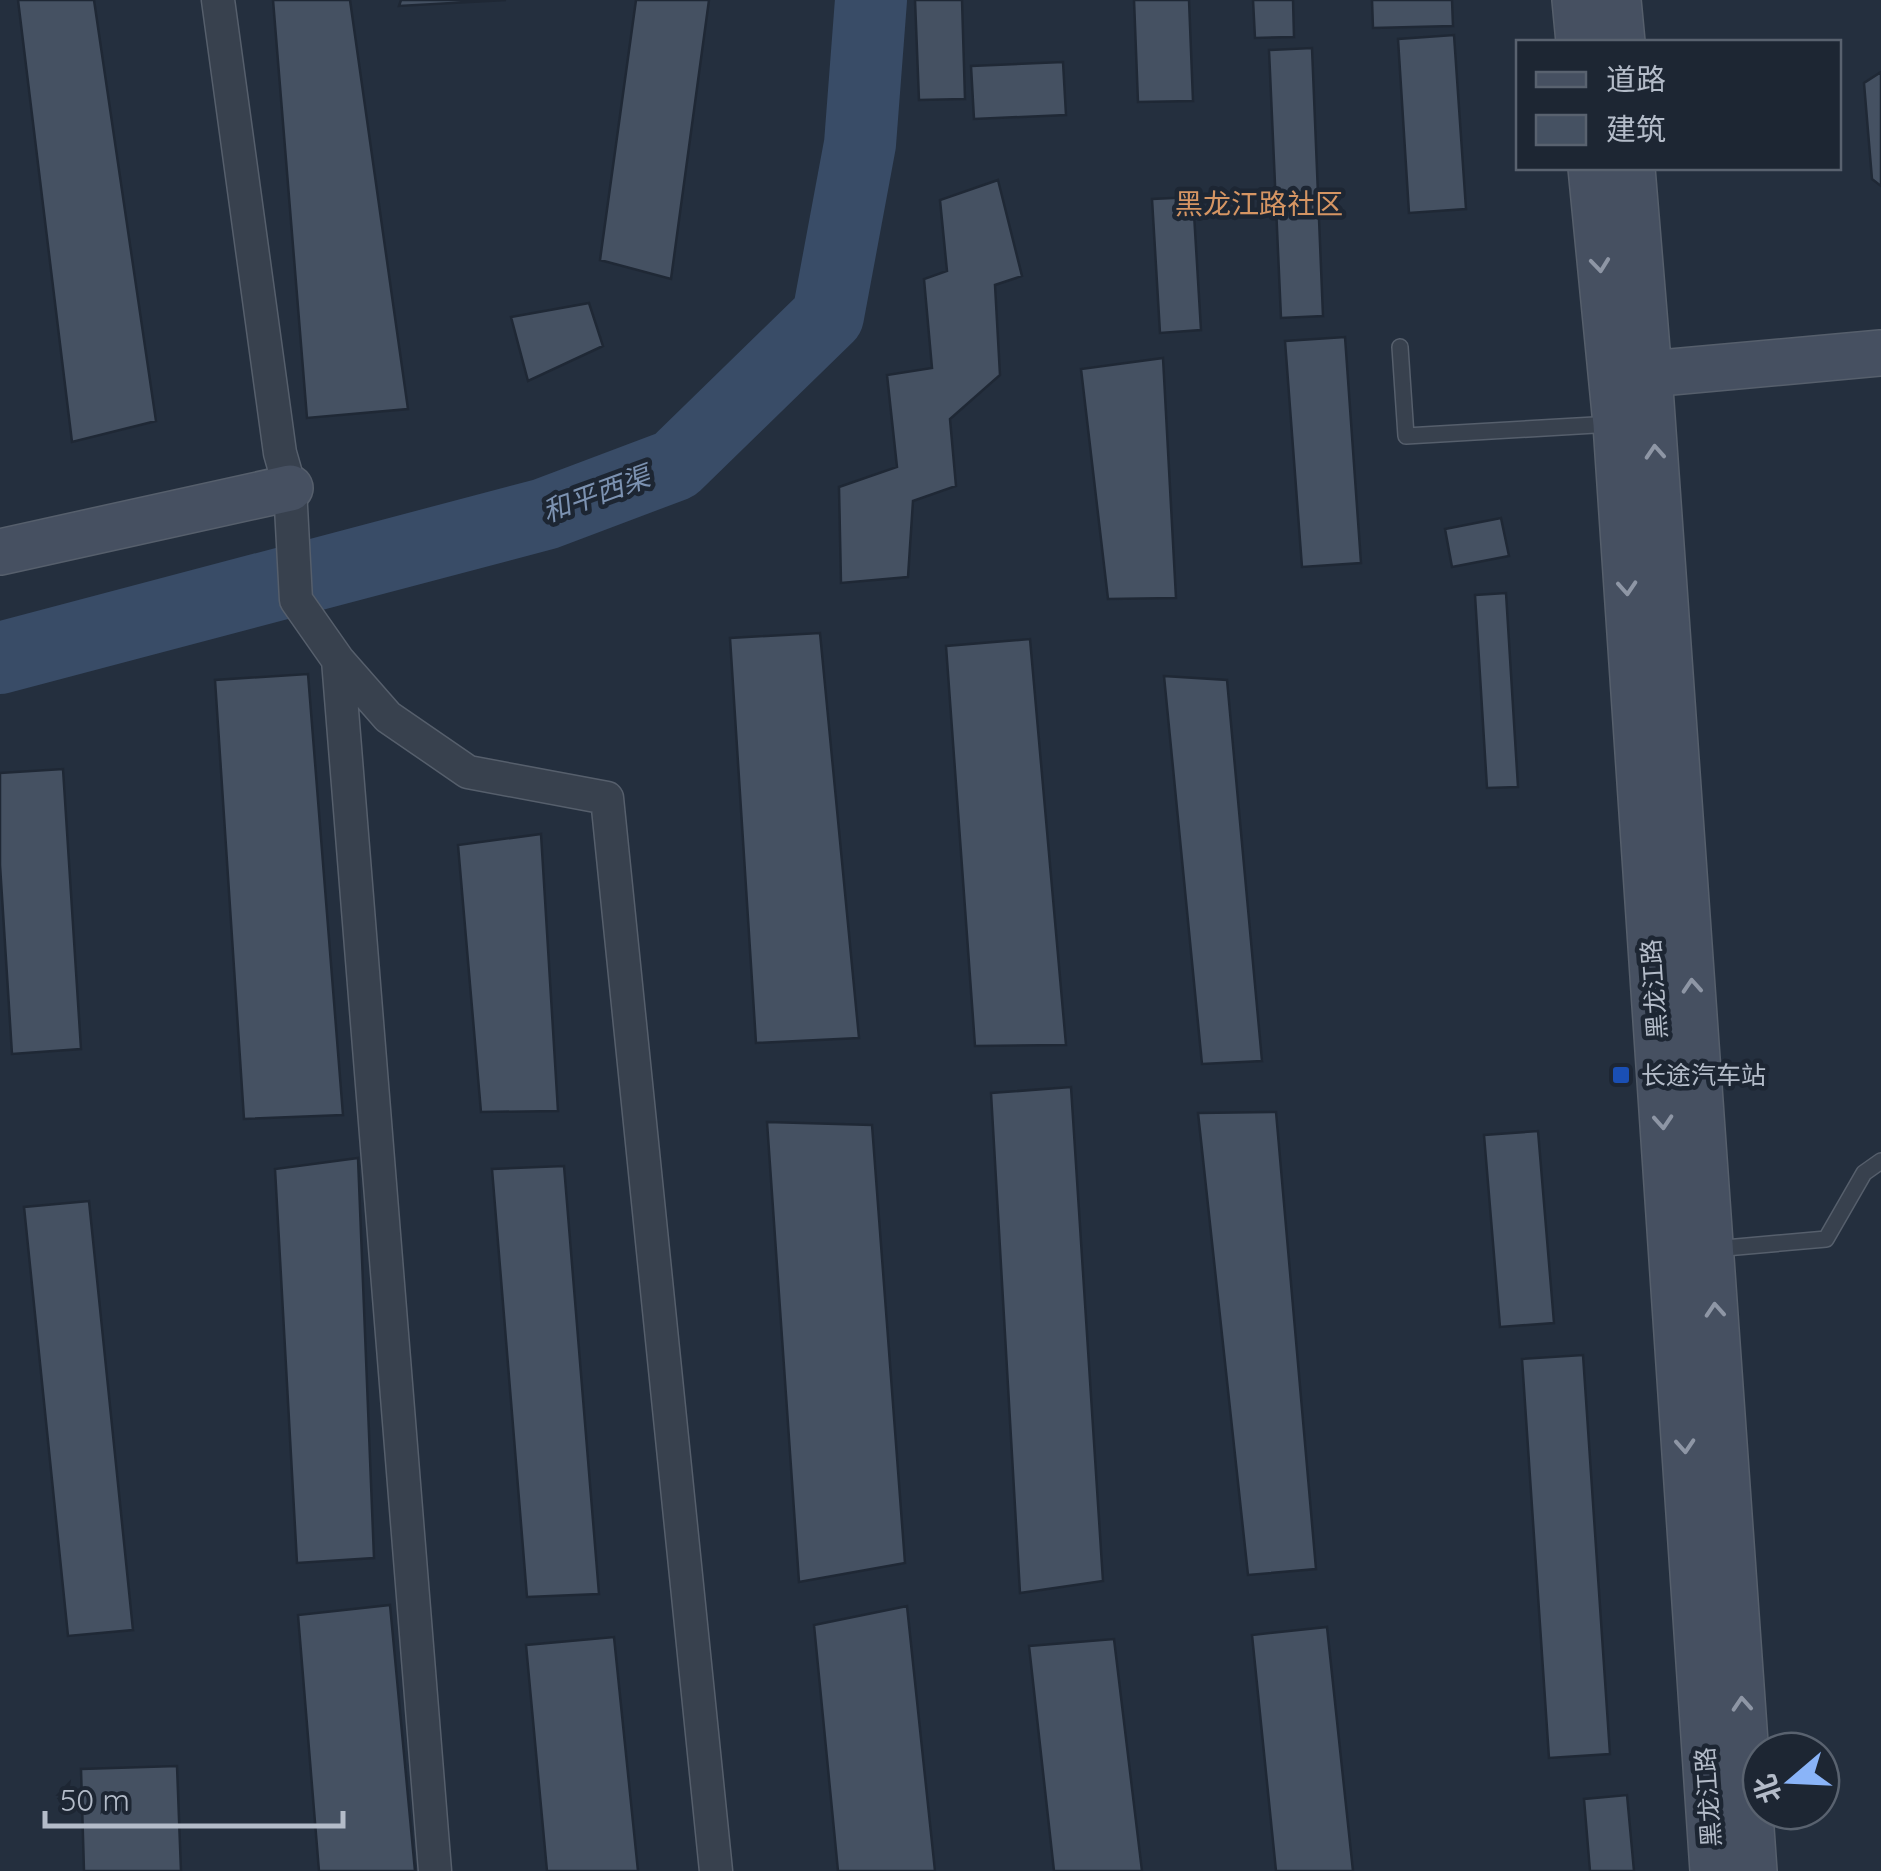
<svg xmlns="http://www.w3.org/2000/svg" width="1881" height="1871" viewBox="0 0 1881 1871" font-family="Quicksand,'Noto Sans SC',sans-serif">
<rect width="100%" height="100%" fill="#242f3e"/>
<g fill="none" stroke-linecap="round" stroke-linejoin="round">
<!-- river -->
<path stroke="#394c67" stroke-width="72" d="M0,658L545,514L675,465L828,316L860,144L871,0"/>
</g>
<!-- building -->
<path fill="#455162" stroke="#1f2835" stroke-width="2.5" d="M18,0H94L156,421L72,442Z
M273,0H350L408,409L307,418Z
M401,0H506L399,6Z
M636,0H709L671,279L600,260Z
M915,0H962L965,99L919,100Z
M1134,0H1189L1193,101L1138,102Z
M1253,0H1293L1294,37L1255,38Z
M1372,0H1452L1453,26L1373,28Z
M1454,35L1466,209L1409,213L1398,39Z
M1312,48L1323,316L1281,318L1269,50Z
M1063,62L1066,115L974,119L971,66Z
M1881,72V186L1872,179L1864,83Z
M998,180L1022,276L995,285L1000,375L950,419L956,486L913,501L908,577L841,583L839,487L897,467L887,375L932,368L924,279L947,271L940,200Z
M1193,197L1201,330L1160,333L1152,199Z
M589,303L603,346L528,381L511,317Z
M1345,337L1361,563L1302,567L1285,341Z
M1163,358L1176,598L1108,599L1081,369Z
M1501,518L1509,556L1452,567L1445,529Z
M1506,593L1518,787L1487,788L1475,595Z
M820,633L859,1038L756,1043L730,638Z
M1030,639L1066,1045L975,1046L946,646Z
M308,674L343,1115L244,1119L215,680Z
M1164,676L1227,680L1262,1061L1202,1064Z
M63,769L81,1049L12,1054L0,865V773Z
M541,834L558,1111L481,1112L458,845Z
M1071,1087L1103,1581L1020,1593L991,1093Z
M1276,1112L1316,1569L1248,1575L1198,1113Z
M767,1122L872,1125L905,1563L799,1582Z
M1538,1131L1554,1323L1500,1327L1484,1135Z
M358,1158L374,1558L297,1563L275,1169Z
M564,1166L599,1594L527,1597L492,1169Z
M89,1201L133,1630L68,1636L24,1207Z
M1583,1355L1610,1754L1549,1758L1522,1359Z
M390,1605L415,1871H319L298,1615Z
M907,1606L935,1871H838L814,1625Z
M1327,1627L1353,1871H1276L1252,1635Z
M614,1637L638,1871H547L526,1645Z
M1114,1639L1142,1871H1054L1029,1646Z
M177,1766L181,1871H84L81,1769Z
M1627,1795L1634,1871H1590L1584,1799Z"/>
<g fill="none" stroke-linecap="round" stroke-linejoin="round">
<defs>
<path id="lane" d="M1400,347L1406,436L1612,424
M1714,1249L1826,1239L1864,1173L1881,1161"/>
<path id="street" d="M218,0L280,453L290,488L296,600L338,660L388,717L468,772L607,798L716,1871
M338,660L435,1871"/>
<path id="secondary" d="M1575,0L1579,42
M1618,0L1622,42
M1591,168L1616,424L1713,1871
M1632,168L1649,374L1754,1871
M1623,373L1649,374L1881,353
M0,552L290,488"/>
</defs>
<!-- lane casing -->
<use href="#lane" stroke="#565f6c" stroke-width="18"/>
<!-- street casing -->
<use href="#street" stroke="#565f6c" stroke-width="35"/>
<!-- secondary casing -->
<use href="#secondary" stroke="#565f6c" stroke-width="48"/>
<!-- lane -->
<use href="#lane" stroke="#38414e" stroke-width="15"/>
<!-- street -->
<use href="#street" stroke="#38414e" stroke-width="32"/>
<!-- secondary -->
<use href="#secondary" stroke="#465061" stroke-width="45"/>
</g>
<!-- one-way arrows -->
<defs><path id="oneway-chevron" d="M-2-3.5L2.5 0L-2 3.5" fill="none" stroke-width="1.6" stroke-linecap="round" stroke-linejoin="round" transform="scale(2.5)"/></defs>
<g stroke="#8e96a5">
<use href="#oneway-chevron" transform="translate(1600 265) rotate(84)"/>
<use href="#oneway-chevron" transform="translate(1655 452) rotate(-94)"/>
<use href="#oneway-chevron" transform="translate(1627 588) rotate(86)"/>
<use href="#oneway-chevron" transform="translate(1692 986) rotate(-94)"/>
<use href="#oneway-chevron" transform="translate(1663 1122) rotate(86)"/>
<use href="#oneway-chevron" transform="translate(1715 1310) rotate(-94)"/>
<use href="#oneway-chevron" transform="translate(1685 1446) rotate(86)"/>
<use href="#oneway-chevron" transform="translate(1742 1704) rotate(-94)"/>
</g>
<!-- markers -->
<rect fill="#1a4fb4" stroke="#1d2633" stroke-width="4" x="1611" y="1065" width="20" height="20" rx="5"/>
<g text-anchor="middle" stroke-width="9" stroke-linejoin="round" paint-order="stroke">
<!-- street labels -->
<g font-size="25" fill="#b4bcc9" stroke="#1d2633">
<text transform="translate(1654 989) rotate(-94)" y="9">黑龙江路</text>
<text transform="translate(1708 1797) rotate(-94)" y="9">黑龙江路</text>
</g>
<!-- poi labels -->
<g font-size="25" fill="#b4bcc9" stroke="#1d2633" text-anchor="start">
<text x="1641" y="1084">长途汽车站</text>
</g>
<!-- neighbourhood labels -->
<g font-size="28" fill="#d59563" stroke="#1d2633">
<text x="1259" y="214">黑龙江路社区</text>
</g>
<!-- water labels -->
<g font-size="28" font-style="italic" fill="#7c92b1" stroke="#1d2633">
<text transform="translate(596 494) rotate(-20)" y="10">和平西渠</text>
</g>
</g>
<!-- legend -->
<rect x="1516" y="40" width="325" height="130" fill="#1d2633" stroke="#59626f" stroke-width="2.5"/>
<rect x="1536" y="72" width="50" height="15" fill="#465061" stroke="#59626f" stroke-width="2.5"/>
<text x="1606" y="90" font-size="30" fill="#b4bcc9">道路</text>
<rect x="1536" y="115" width="50" height="30" fill="#455162" stroke="#59626f" stroke-width="2.5"/>
<text x="1606" y="140" font-size="30" fill="#b4bcc9">建筑</text>
<!-- north arrow -->
<g transform="translate(1791 1781) rotate(251)"><circle r="48" fill="#1d2633" stroke="#59626f" stroke-width="2.5"/>
<path d="M0-8L18 38L0 25L-18 38Z" fill="#8ab4f8"/>
<text y="-15" font-size="28" font-weight="bold" text-anchor="middle" fill="#b4bcc9">北</text>
</g>
<!-- scale -->
<path d="M45 1811v15h298v-15" fill="none" stroke="#b4bcc9" stroke-width="5"/>
<text x="60" y="1811" font-size="30" fill="#b4bcc9" stroke="#1d2633" stroke-width="8" paint-order="stroke">50 m</text>
</svg>
